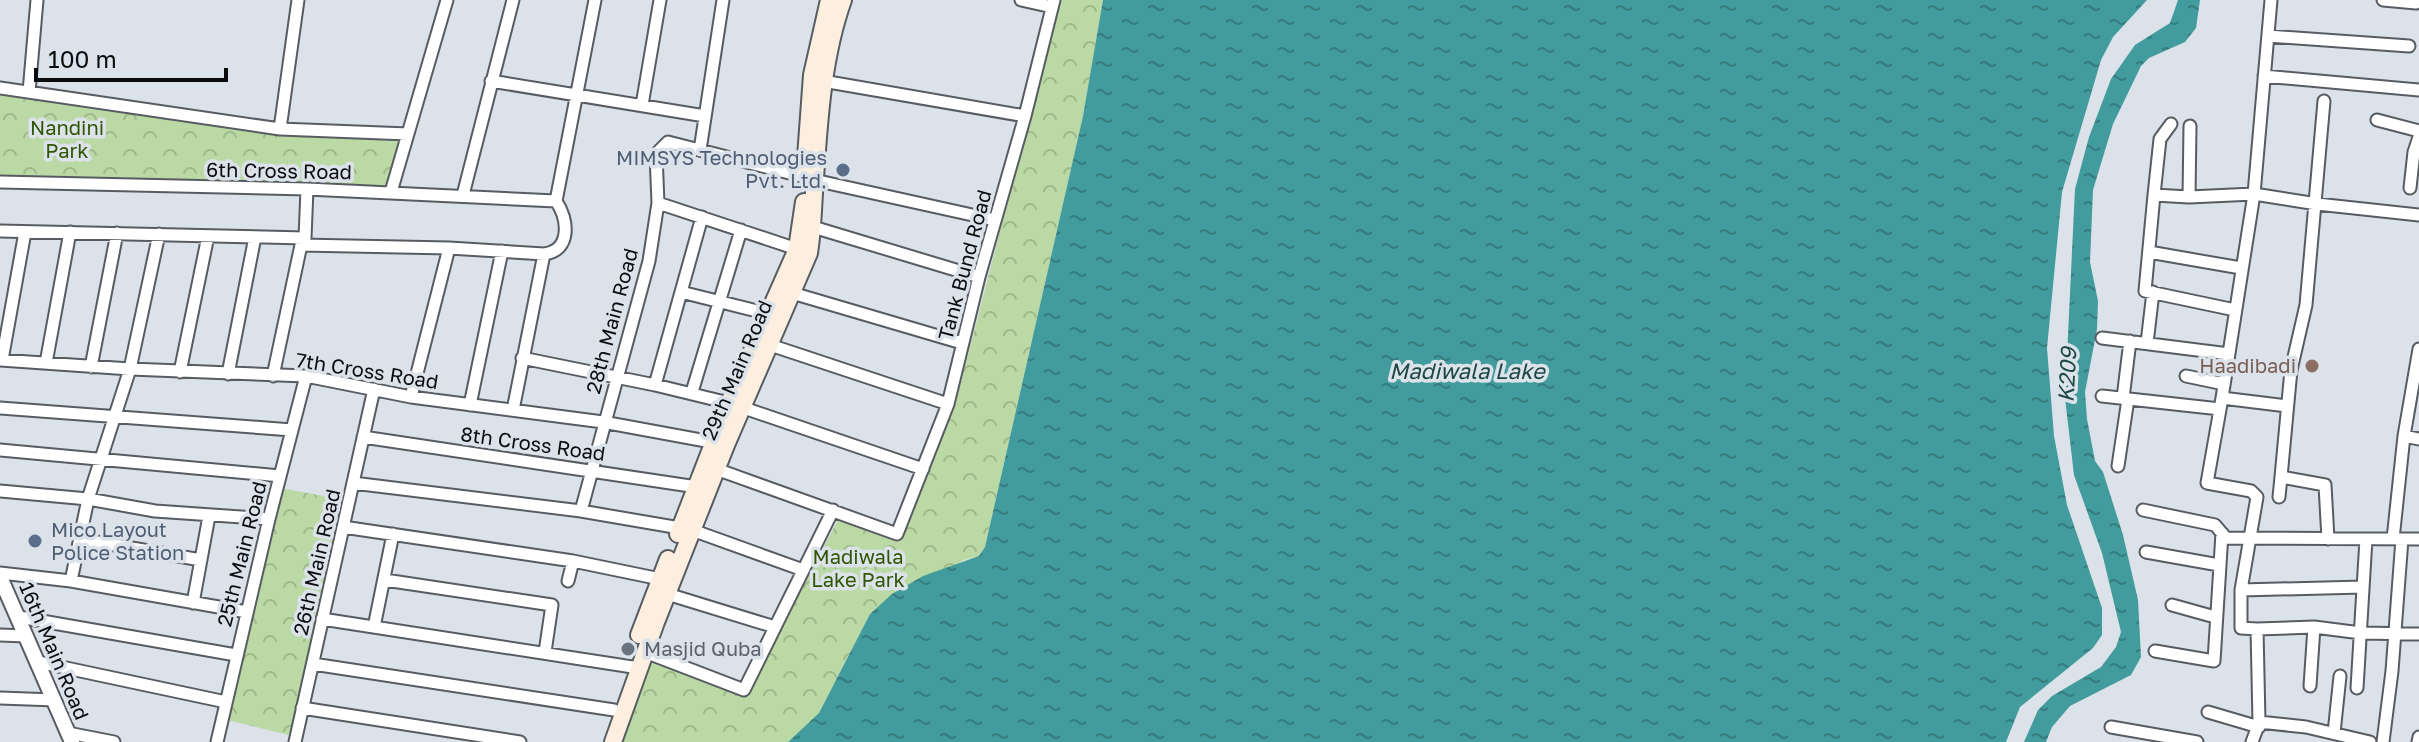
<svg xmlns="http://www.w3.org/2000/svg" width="2419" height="742" viewBox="0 0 2419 742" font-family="'Golos Text',sans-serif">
<defs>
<pattern id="park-crowns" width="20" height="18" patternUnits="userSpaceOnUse" patternTransform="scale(2)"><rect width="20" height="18" fill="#bad9a4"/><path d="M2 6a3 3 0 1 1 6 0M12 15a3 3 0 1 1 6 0" fill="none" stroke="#9fb98c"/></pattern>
<pattern id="water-ripples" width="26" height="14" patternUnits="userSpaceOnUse" patternTransform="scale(2)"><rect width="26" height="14" fill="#429b9c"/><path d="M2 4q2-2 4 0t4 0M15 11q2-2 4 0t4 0" fill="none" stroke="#357d7e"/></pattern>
</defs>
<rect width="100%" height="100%" fill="#dbe2e9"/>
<!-- park -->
<path fill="url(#park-crowns)" d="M1060,0H1103L1083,116L985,547L979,556L964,560L870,614L819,713L788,742H617L648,660L745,695L838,520L901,539L954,409Z
M0,91L403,138L387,186L0,176Z
M280,488L346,500L293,736L227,720Z"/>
<!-- water -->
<path fill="url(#water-ripples)" d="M1103,0H2147L2113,37L2101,60L2062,192L2047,348L2054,436L2067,505L2102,608V635L2093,648L2020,707L2006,742H788L819,713L870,614L892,594L923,576L979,556L985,547L1083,116Z
M2178,0H2200L2196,28L2185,42L2149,58L2141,66L2113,124L2093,190L2090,262L2098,301L2097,329L2085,392L2087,419L2095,461L2103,472L2123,535L2138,600L2141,657L2131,675L2070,706L2052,727L2046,742H2024L2038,710L2052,696L2101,667L2116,647L2121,632L2102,553L2074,475L2065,398L2075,189L2089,137L2111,79L2135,45L2170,23Z"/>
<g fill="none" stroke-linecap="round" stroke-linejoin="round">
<defs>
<path id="minor" d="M1021,0L1052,7
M2383,0L2416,3
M2268,36L2409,46
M2264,76L2419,90
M817,80L1025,116
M491,81L705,116
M0,88L280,129L408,134
M29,92L37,0
M2324,101L2306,305L2291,370L2281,477L2325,485L2328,539
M642,105L660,0
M2377,120L2419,131
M280,129L298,0
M700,150L723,0
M814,180L995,220
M0,182L307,189L556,201
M2410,188L2414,152L2419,137
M391,192L447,0
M463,195L513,0
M2154,195L2160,139L2171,124
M2189,197L2190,126
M658,203L797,249
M813,227L979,277
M0,231L305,238
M301,245L449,248L544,254C571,251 569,220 556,201L595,0
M2149,252L2241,268
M681,292L769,314
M792,293L962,343
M2235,310L2145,291L2154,195L2189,197L2254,194L2271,0
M2102,338L2229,354
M2147,343L2153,292
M770,345L948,404
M522,358L655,385L729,403
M0,360L130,369L306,376L411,397L603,422L717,443
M2,360L25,232
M46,363L70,232
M91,367L117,233
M180,372L208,236
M228,374L255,237
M273,376L301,245L305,238L307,189
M2186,376L2224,384
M655,385L702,217
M692,392L741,230
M2102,396L2220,409
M411,397L449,248
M2123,398L2130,341
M2222,398L2207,483L2251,491L2257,497L2241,590V628L2257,629L2259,722L2306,727L2370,742
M470,405L502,251
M2287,406L2222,398L2254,194L2317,204L2419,215
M741,407L923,469
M0,408L292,430
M513,410L544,254
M2404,436L2419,439
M363,437L697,487
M0,450L280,476
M2118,466L2128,399
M716,469L897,534L948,404L979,277L1025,116L1054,0
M353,483L581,511L680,528
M0,491L88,499L155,511L269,519
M2279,497L2281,477
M2143,510L2215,525L2226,538L2419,539
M581,511L649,261L658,203L656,154L668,142L805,177
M343,527L573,561L665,580
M692,530L803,570
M80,539L201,560
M2393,539L2404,436L2419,349
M2146,552L2219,565
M0,573L71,581L247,612
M385,580L552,605L545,652
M71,581L88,499L130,369L159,234
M568,581L573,561
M2241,590L2363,587
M664,593L775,627
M193,603L209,516
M2172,605L2215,617
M19,617L236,655
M322,619L639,668
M374,627L393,534
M2257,629L2314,627L2361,633L2419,634
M0,635L26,636
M2155,651L2214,661L2222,533
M645,652L744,690L833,510
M38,662L226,702
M313,664L614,710
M2310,686L2314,627
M2357,688L2366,539
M0,698L55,700
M302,708L520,742
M2208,712L2259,727
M2111,727L2197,742
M68,733L114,742
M2334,733L2340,676
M217,742L269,519L306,376
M295,742L374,389
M2252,742L2259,723
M2383,742L2392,671L2402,539
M2418,742L2419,737"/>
<path id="tertiary" d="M0,577L72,742"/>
<path id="secondary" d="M805,171L812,75L829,0
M678,534L729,403L797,249L804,202
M639,635L668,559
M613,742L656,622L726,445L809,253C813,228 813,203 815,178C819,119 823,56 843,0"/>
</defs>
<!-- minor casing -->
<use href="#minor" stroke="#575c62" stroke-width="15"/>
<!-- tertiary casing -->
<use href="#tertiary" stroke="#575c62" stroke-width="18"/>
<!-- secondary casing -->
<use href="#secondary" stroke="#575c62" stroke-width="20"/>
<!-- minor -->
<use href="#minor" stroke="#fff" stroke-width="11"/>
<!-- tertiary -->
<use href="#tertiary" stroke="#fff" stroke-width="14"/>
<!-- secondary -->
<use href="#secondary" stroke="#fdefdf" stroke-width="16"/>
</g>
<!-- markers -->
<g fill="#5c6f8a" stroke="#dbe2e9" stroke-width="3">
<circle cx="843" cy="170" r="8"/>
<circle cx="35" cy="541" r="8"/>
</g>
<circle fill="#8d6e63" stroke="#dbe2e9" stroke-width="3" cx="2312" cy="366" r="8"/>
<circle fill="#6b7280" stroke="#dbe2e9" stroke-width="3" cx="628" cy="649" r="8"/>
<g text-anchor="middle" stroke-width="7" stroke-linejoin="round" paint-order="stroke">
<!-- park labels -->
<g font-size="20" fill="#305601" stroke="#dbe2e9">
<text x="67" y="135">Nandini<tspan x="67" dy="23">Park</tspan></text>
<text x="858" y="564">Madiwala<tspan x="858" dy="23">Lake Park</tspan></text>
</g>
<!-- service labels -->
<g font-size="20" fill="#4e5e75" stroke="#dbe2e9" text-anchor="end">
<text x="827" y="165">MIMSYS Technologies<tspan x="827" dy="23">Pvt. Ltd.</tspan></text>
<text x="51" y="537" text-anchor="start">Mico Layout<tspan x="51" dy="23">Police Station</tspan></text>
</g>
<!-- street labels -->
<g font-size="20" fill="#0a0c0e" stroke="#dbe2e9">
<text transform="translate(279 171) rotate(1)" y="7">6th Cross Road</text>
<text transform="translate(965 265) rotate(-75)" y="7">Tank Bund Road</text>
<text transform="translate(612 321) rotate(-75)" y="7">28th Main Road</text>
<text transform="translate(737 370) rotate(-67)" y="7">29th Main Road</text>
<text transform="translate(367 371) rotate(9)" y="7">7th Cross Road</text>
<text transform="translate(533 444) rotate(8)" y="7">8th Cross Road</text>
<text transform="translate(242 554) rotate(-76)" y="7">25th Main Road</text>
<text transform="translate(317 562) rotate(-77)" y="7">26th Main Road</text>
<text transform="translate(54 651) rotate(67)" y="7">16th Main Road</text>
</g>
<!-- education labels -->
<g font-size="20" fill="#785e54" stroke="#dbe2e9" text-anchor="end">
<text x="2296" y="373">Haadibadi</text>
</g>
<!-- worship labels -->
<g font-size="20" fill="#5b616d" stroke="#dbe2e9" text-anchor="start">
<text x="644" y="656">Masjid Quba</text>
</g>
<!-- water labels -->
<g font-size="22" font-style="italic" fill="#1e4747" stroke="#dbe2e9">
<text x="1467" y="379">Madiwala Lake</text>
<text transform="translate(2067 375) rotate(-87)" y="8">K209</text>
</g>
</g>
<!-- scale -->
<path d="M36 68v12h190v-12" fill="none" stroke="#0a0c0e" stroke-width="4"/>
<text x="48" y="68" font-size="24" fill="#0a0c0e" stroke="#dbe2e9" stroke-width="6" paint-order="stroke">100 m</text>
</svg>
